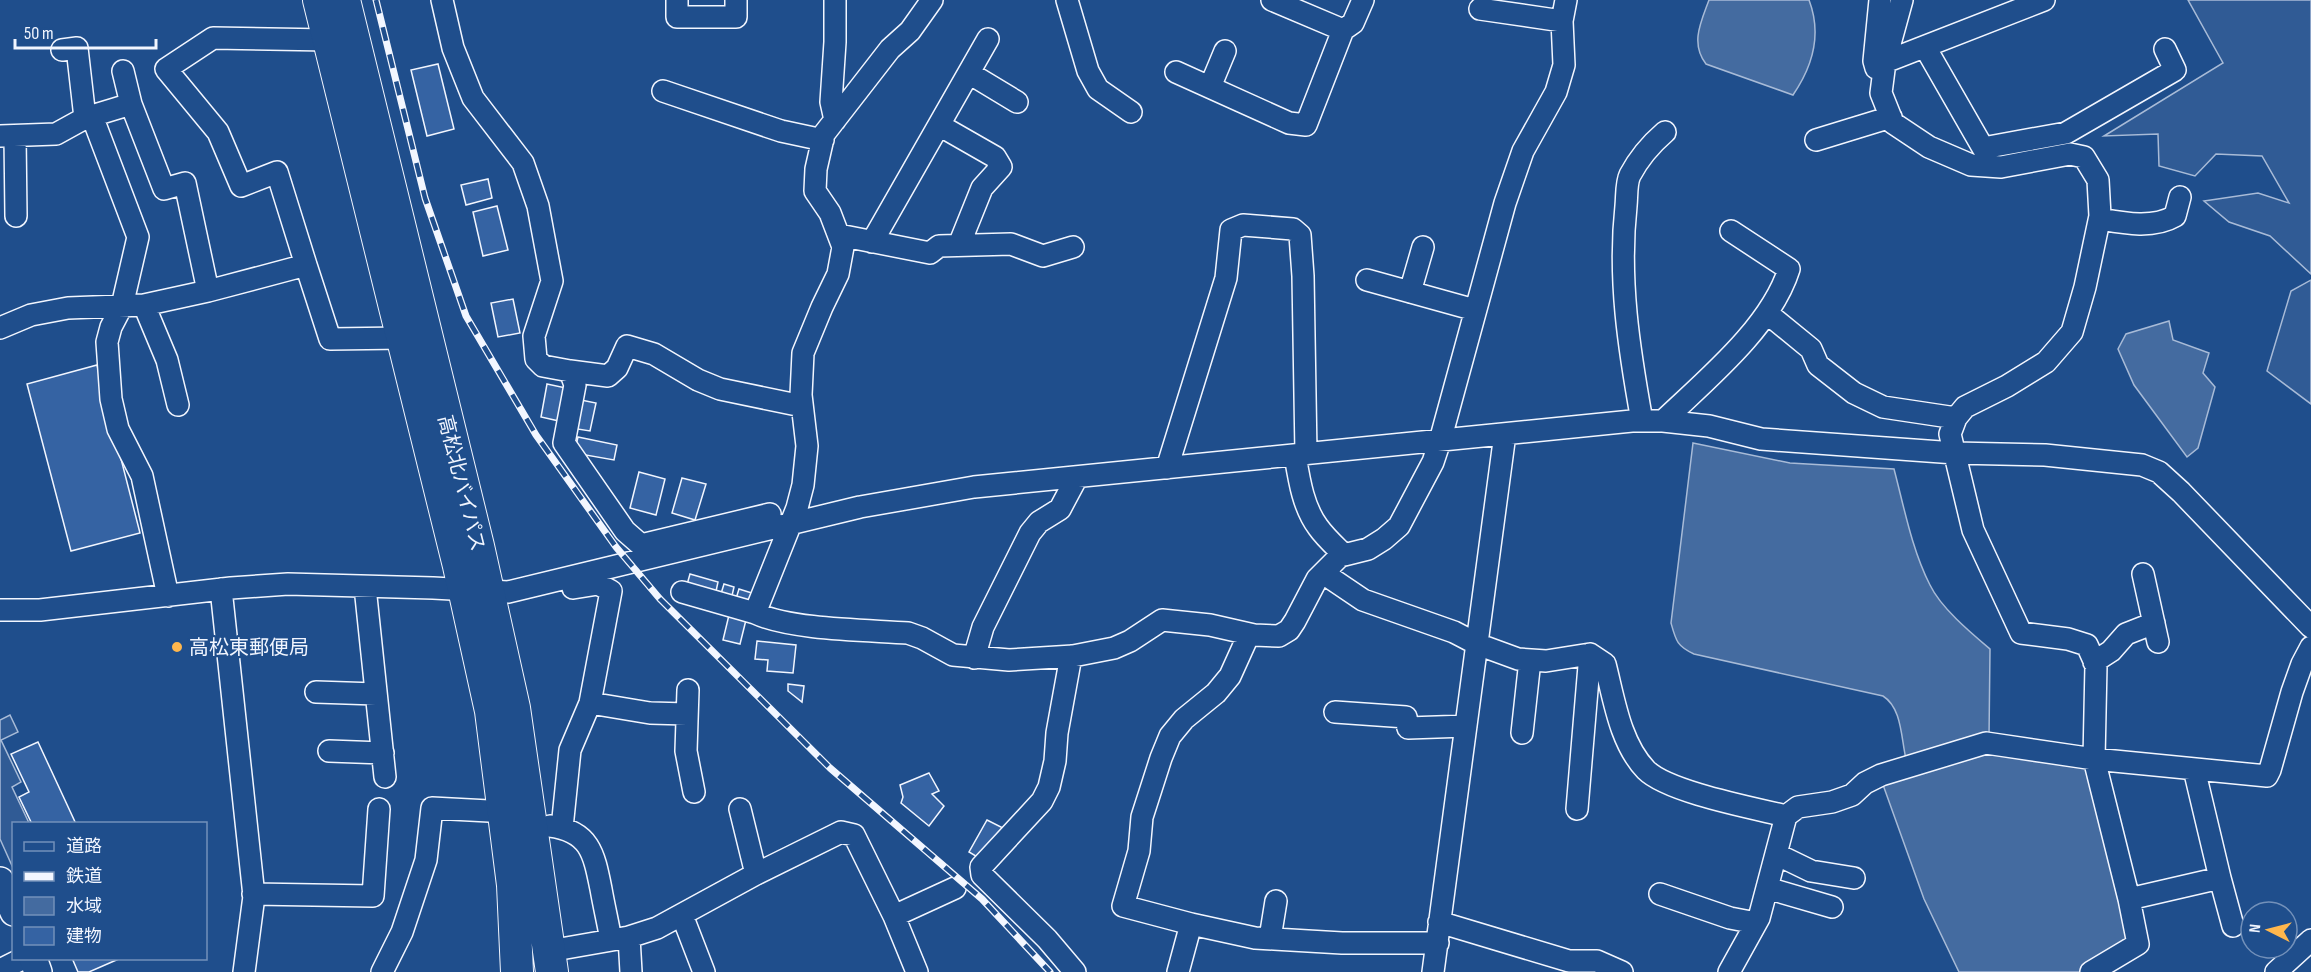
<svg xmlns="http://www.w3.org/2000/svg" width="2311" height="972" viewBox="0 0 2311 972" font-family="'Sofia Sans Condensed','Noto Sans JP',sans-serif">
<rect width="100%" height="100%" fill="#1f4e8c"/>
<!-- built -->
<path fill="#305b95" stroke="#a8bbd7" stroke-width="1.5" d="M2188,0H2311V274L2270,236L2229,222L2204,201L2258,193L2289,203L2262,156L2216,154L2195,176L2159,166L2158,134L2104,136L2223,63Z
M2311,280V404L2267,371L2291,291Z
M10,715L18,732L1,740L21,782L12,787L29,823L14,824L13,868L0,839V720Z"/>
<!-- water -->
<path fill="#446ba0" stroke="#a8bbd7" stroke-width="1.5" d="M1709,0H1809C1822,34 1813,66 1793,95L1706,64C1690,43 1701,22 1709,0Z
M2169,321L2173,340L2209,353L2203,373L2215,387L2198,448L2187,457L2134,385L2118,349L2126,334Z
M1693,443L1790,463L1894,469C1904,507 1912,550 1930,585C1941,608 1971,633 1990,649L1989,738L1906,759C1901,738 1902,708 1883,696L1694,654C1677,646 1676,641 1671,623Z
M1985,749L2086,763L2127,937L2082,972H1959L1924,899L1882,782Z"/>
<!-- building -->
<path fill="#3563a3" stroke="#f2f6ff" stroke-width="1.5" d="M438,64L454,129L427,136L411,70Z
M488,179L492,198L466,205L461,185Z
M497,206L508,250L483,256L473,212Z
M513,299L520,333L498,337L491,303Z
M97,365L140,533L71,551L27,384Z
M547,384L566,388L559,421L541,417Z
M576,399L596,403L590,431L571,428Z
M578,437L617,445L614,460L574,453Z
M639,472L665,479L656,515L630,508Z
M682,478L706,484L695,520L672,513Z
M690,574L718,582L715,596L686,588Z
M724,584L734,587L731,600L720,597Z
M739,589L755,594L751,607L735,602Z
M729,615L746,620L740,644L723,640Z
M757,641L796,645L793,673L767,671L768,660L755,659Z
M788,684L804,686L802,702L788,691Z
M38,742L76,824H32L19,797L29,792L11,754Z
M929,773L939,791L932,794L944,806L929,826L901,803L903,797L900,785Z
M987,820L1003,828L984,861L969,852Z
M72,958H121L89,972H78Z"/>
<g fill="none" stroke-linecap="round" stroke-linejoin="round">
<defs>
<path id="minor" d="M442,0L453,48L473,98L523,163L538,206L552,281L534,336L536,359L543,366L570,371L575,385L564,443L625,531L641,545L770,514
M677,0V17H736V0
M835,0V42L831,102L835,120
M1067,0L1088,71L1098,89L1131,112
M1902,0L1885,62L1881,93L1893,123L1929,147L1971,165L2001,167L2070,154L2084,157L2098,180L2100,216L2085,287L2072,332L2046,362L2007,386L1965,407L1956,418L1950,434L1973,530L2021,633L2068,639L2087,645L2096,665L2094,759L2129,899L2220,878L2194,769
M1480,9L1562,21
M1343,30L1353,23L1363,0
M1925,47L1983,148L2066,133L2175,70L2165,49
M62,50L77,48L85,118
M1885,62L2044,0
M1876,68L1874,61L1880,0
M1176,72L1289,123L1306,125L1343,30L1272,0
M969,73L1017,102
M1210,87L1225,51
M663,91L781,131L823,140
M131,104L164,189L185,183L208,291L306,265L330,339L403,338
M92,116L138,237L122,306L111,327L107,342L111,399L118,429L142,476L168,596
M939,125L995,157L1001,167L982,188L959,245
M0,136L56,134L85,118L131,104L123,71
M15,136L16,216
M1816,140L1891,117
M2100,219C2123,223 2153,229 2175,216L2180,197
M839,235L930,253L939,246L1011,244L1043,256L1073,247
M872,242L988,39
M306,265L277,172L241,186L218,132L166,69L213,38L329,40
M1367,280L1475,310
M1410,292L1423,247
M144,305L167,360L178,405
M1767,313L1811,349L1818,365L1854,393L1883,407L1956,418
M0,328L31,315L68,308L144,305L208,291
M570,371L608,376L617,368L627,346L654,354L698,380L720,389L802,406
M1642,421C1629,349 1618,279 1626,206C1627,197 1626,183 1630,175C1639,158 1651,144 1665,132
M1663,421C1706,380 1771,327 1789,269L1731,231
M1295,455C1299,479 1303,507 1318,527C1325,537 1335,546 1344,555
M1167,468L1226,278L1231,230L1243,225L1293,229L1300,235L1303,276L1306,454
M1323,573L1363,600L1454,632L1477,644L1518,659L1546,661L1590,654L1605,664C1614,699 1620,743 1646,770C1668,792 1753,808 1786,816L1759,918L1729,972
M2143,574L2158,642
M365,587L385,777
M221,589L254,896L244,972
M682,592L755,613L797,508L803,485L807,446L801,395L803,353L822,307L838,274L843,247L830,213L815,191L816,169L824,134L890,49L910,31L932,0
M0,610H40L231,588L288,584L433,588L508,592L860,507L974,487L1632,421H1663L1709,426L1761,439L1955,453L2045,455L2142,465L2159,472L2181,492L2311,627
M755,613C791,630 867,630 908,633L922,638L953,655L1009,660L1073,656L1114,648L1130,641L1162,620L1210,625L1254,635L1279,636L1289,630L1295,621L1317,579L1340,556L1368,549L1384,539L1399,526L1433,462L1440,441L1505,203L1523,151L1556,92L1564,65L1562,21L1566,0
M1071,656L1057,733L1055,761L1049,787L1042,801L981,867L982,875L1047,939L1075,972
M974,658L983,627L1030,533L1039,522L1060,509L1077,477
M2094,662L2111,651L2126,634L2154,623
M688,690L686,751L694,792
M316,692L376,694
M590,703L650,713L687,714
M1335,712L1406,717L1408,728L1466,726
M1522,733L1530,660
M329,751L383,753
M740,809L756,874
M1577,809L1590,654
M1786,816L1798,807L1832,802L1852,795L1865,783L1881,775L1986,743L2094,759L2267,776L2270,770L2292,692L2302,664L2311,647
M550,826C590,831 594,854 601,889C604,906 608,923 611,940
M562,828L570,750L590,703L611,591L598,584L573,588
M1776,854L1811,871L1854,878
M2220,878L2233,926
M1767,888L1832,907
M253,894L373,896L379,809
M1660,894L1730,918L1756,923
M1276,901L1271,932L1274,939L1342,943H1438
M682,915L704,972
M894,916L955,888
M1439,922L1569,961H1597L1622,972
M1191,924L1255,938L1274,939
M629,937L631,972
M549,951L629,937L657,928L756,874L841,832L854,835L894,916L917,972
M0,970L24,958
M382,972L402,932L426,860L432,808L489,811L503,808
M1178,972L1191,924L1123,906L1139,851L1142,817L1161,758L1170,736L1184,719L1216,693L1230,676L1249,634
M1433,972L1505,434
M2091,972L2138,944L2129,899
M2276,972L2311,940"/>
<path id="major" d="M0,881L14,912
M33,958L38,972"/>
<path id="highway" d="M319,0L459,566L491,711L513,885L517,972
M344,0L478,546L514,708L552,972"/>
</defs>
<!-- minor casing -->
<use href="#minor" stroke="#f2f6ff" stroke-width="24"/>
<!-- major casing -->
<use href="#major" stroke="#f2f6ff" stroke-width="30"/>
<!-- highway casing -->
<use href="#highway" stroke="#f2f6ff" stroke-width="34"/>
<!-- minor -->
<use href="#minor" stroke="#1f4e8c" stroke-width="21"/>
<!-- major -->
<use href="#major" stroke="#1f4e8c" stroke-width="27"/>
<!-- highway -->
<use href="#highway" stroke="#1f4e8c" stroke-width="32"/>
<defs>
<path id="rail" d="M376,0L425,198L466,316L536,435L616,547L660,599L830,768L982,899L1050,972"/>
</defs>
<!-- rail casing -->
<use href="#rail" stroke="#f2f6ff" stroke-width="7"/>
<!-- rail -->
<use href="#rail" stroke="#1f4e8c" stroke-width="4.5" stroke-dasharray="14" stroke-linecap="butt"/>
</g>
<!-- markers -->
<circle fill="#ffb74d" stroke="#1f4e8c" stroke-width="2" cx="177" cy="647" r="6"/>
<g text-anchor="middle" stroke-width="4.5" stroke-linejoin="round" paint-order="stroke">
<!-- street labels -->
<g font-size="20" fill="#f2f6ff" stroke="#1f4e8c">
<text transform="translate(462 483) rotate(76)" y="7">高松北バイパス</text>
</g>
<!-- poi labels -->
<g font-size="20" fill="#f2f6ff" stroke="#1f4e8c" text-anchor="start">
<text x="189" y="654">高松東郵便局</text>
</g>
</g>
<!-- legend -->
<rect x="12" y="822" width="195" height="138" fill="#1f4e8c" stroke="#7391ba" stroke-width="1.5"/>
<rect x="24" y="842" width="30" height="9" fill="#1f4e8c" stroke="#7391ba" stroke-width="1.5"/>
<text x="66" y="852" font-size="18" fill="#f2f6ff">道路</text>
<rect x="24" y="872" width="30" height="9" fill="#f2f6ff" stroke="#7391ba" stroke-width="1.5"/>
<text x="66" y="882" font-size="18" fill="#f2f6ff">鉄道</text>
<rect x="24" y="897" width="30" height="18" fill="#446ba0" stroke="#7391ba" stroke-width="1.5"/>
<text x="66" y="912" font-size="18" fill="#f2f6ff">水域</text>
<rect x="24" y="927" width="30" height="18" fill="#3563a3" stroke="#7391ba" stroke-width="1.5"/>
<text x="66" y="942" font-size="18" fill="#f2f6ff">建物</text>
<!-- north arrow -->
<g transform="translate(2269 930) rotate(276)"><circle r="28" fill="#1f4e8c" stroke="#7391ba" stroke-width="1.5"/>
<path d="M0-4.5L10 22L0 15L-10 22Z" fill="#ffb74d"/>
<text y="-9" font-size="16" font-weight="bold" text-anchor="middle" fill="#f2f6ff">N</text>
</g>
<!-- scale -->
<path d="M15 39v9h141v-9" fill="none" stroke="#f2f6ff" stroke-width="3"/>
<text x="24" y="39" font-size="18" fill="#f2f6ff" stroke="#1f4e8c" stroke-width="4.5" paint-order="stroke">50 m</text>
</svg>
